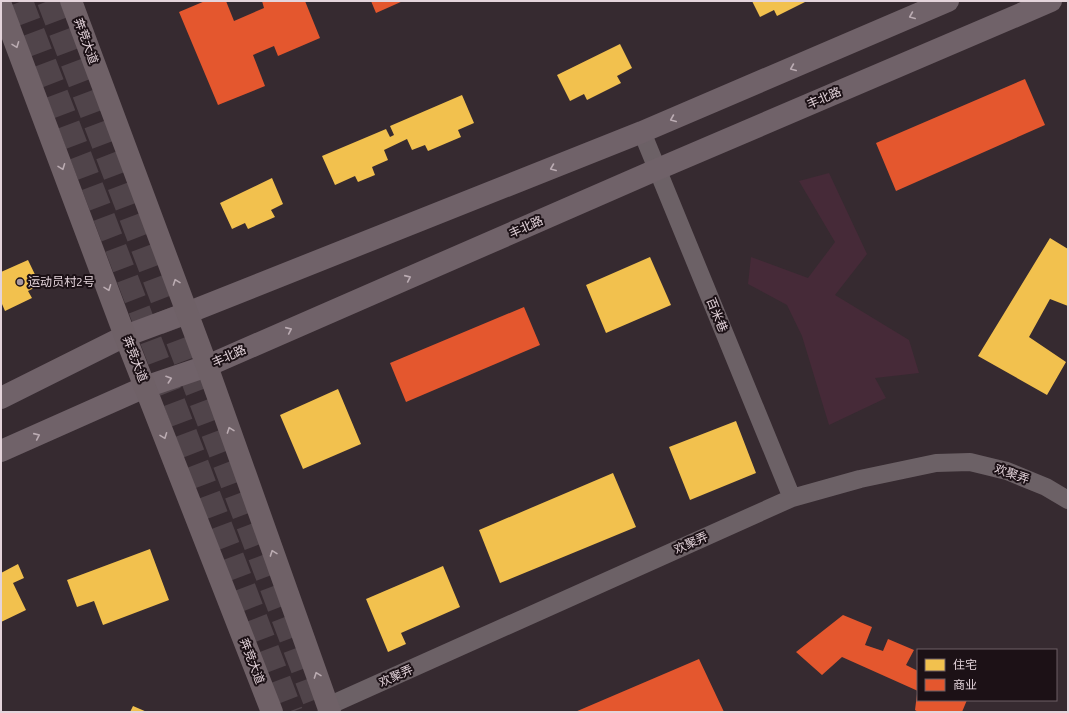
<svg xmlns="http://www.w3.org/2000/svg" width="1069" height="713" viewBox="0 0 1069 713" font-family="Ubuntu,'Noto Sans SC',sans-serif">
<rect width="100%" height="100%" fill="#362a30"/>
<!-- built -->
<path fill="#462a38" d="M829,173L867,254L835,295L909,340L919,373L875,378L886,398L829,425L802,336L787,305L748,284L751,257L808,278L835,242L799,181Z"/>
<!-- homes -->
<path fill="#f2c14e" d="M752,1H807L777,16L774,10L760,17Z
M620,44L632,68L617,76L621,83L587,100L584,94L570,101L557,75Z
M462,95L474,123L458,130L461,137L428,151L425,145L412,150L407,139L384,150L388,160L372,167L375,175L358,182L355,176L335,185L322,156L386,129L390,137L394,135L390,126Z
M272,178L283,204L271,210L275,217L248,229L245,223L232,229L220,203Z
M1050,238L1068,249V306L1050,299L1029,337L1066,362L1047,395L978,356Z
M650,257L671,305L606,333L586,285Z
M28,260L40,285L28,291L32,298L5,311L2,304L1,305V272Z
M338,389L361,444L303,469L280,415Z
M736,421L756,473L690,500L669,447Z
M613,473L636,527L500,583L479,530Z
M150,549L169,600L103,625L94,601L77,607L67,580Z
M18,564L24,578L13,583L26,610L1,622V573Z
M443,566L460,607L401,633L406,644L388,652L366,599Z
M133,706L147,712H130Z"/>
<!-- shops -->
<path fill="#e4572e" d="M205,1H226L234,21L264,8L262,1H305L320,38L278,56L274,46L253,55L265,86L218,105L179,12Z
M371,1H403L376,13Z
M1025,79L1045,125L896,191L876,143Z
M524,307L540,345L406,402L390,363Z
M843,615L872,627L865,645L883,651L888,639L914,650L906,665L918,671V691L842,657L822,675L796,652Z
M699,659L724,712H575Z
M917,694L918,695V700H967L962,712H918L915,710Z"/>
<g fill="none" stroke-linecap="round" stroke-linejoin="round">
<!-- primary-tunnel -->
<path stroke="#50444a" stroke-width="22" stroke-dasharray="22 11" stroke-linecap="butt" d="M22,1L292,712
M48,1L318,712"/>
<!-- street -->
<path stroke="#6c6166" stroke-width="18" d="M642,132L792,498
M328,706L792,498L860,479L936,463L970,462L1007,471L1046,487L1068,500"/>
<!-- secondary -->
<path stroke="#706269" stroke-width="22" d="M1,398L125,336L187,313L642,132L948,1
M1,451L145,387L207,366L658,169L1051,1"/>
<!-- primary -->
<path stroke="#6f6167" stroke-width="22" d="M71,1L207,366L330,712
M1,5L125,336L272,712"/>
</g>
<!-- one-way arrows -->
<defs><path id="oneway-chevron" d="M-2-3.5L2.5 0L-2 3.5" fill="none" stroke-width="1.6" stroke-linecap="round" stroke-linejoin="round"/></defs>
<g stroke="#bbacb3">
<use href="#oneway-chevron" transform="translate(912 16) rotate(157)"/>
<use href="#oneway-chevron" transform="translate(793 68) rotate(157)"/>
<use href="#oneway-chevron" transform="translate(673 119) rotate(157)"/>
<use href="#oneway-chevron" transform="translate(553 168) rotate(158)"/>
<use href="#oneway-chevron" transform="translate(408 278) rotate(-24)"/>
<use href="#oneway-chevron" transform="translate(289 330) rotate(-24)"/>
<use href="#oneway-chevron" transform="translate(169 379) rotate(-19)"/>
<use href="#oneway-chevron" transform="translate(37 436) rotate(-24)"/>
</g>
<g stroke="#bbacb2">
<use href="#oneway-chevron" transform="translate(16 45) rotate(69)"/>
<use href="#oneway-chevron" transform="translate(62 167) rotate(69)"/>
<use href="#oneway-chevron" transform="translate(176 282) rotate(-110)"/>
<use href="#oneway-chevron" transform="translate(108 288) rotate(69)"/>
<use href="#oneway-chevron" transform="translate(230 430) rotate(-110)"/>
<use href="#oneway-chevron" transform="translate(164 436) rotate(69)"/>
<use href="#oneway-chevron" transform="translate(273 553) rotate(-110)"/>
<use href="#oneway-chevron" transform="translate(317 675) rotate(-110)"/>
</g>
<!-- markers -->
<circle fill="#a7989f" stroke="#1c1116" stroke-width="1.5" cx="20" cy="282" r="4"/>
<g text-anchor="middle" stroke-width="4" stroke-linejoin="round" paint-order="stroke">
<!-- street labels -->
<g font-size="12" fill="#e4d4db" stroke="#1c1116">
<text transform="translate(86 41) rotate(70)" y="4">奔竞大道</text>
<text transform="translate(824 98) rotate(-23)" y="4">丰北路</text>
<text transform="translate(526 227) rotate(-24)" y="4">丰北路</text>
<text transform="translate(717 315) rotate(68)" y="4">百米巷</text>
<text transform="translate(229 356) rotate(-24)" y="4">丰北路</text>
<text transform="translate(135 359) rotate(69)" y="4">奔竞大道</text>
<text transform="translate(1012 474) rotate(19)" y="4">欢聚弄</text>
<text transform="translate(691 543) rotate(-24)" y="4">欢聚弄</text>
<text transform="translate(252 661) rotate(69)" y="4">奔竞大道</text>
<text transform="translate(396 676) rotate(-24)" y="4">欢聚弄</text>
</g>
<!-- poi labels -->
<g font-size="12" fill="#e4d4db" stroke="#1c1116" text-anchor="start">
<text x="28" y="286">运动员村2号</text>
</g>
</g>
<!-- border -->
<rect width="1069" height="713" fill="none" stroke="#e4d4db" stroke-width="4"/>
<!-- legend -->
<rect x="917" y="649" width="140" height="52" fill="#1c1116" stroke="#6c5f65"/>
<rect x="925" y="659" width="20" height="12" fill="#f2c14e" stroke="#6c5f65"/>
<text x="953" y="669" font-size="12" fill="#e4d4db">住宅</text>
<rect x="925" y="679" width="20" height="12" fill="#e4572e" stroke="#6c5f65"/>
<text x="953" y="689" font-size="12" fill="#e4d4db">商业</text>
</svg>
